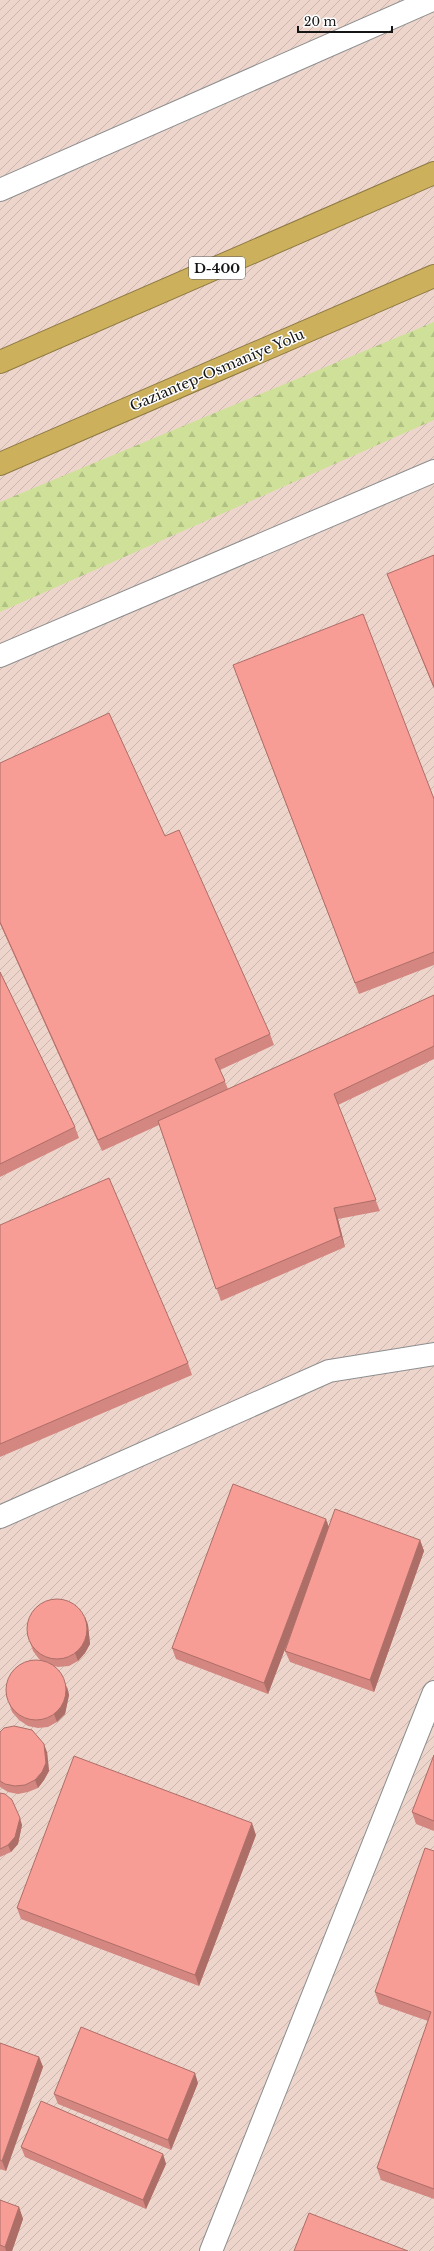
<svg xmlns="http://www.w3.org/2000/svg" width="434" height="2251" viewBox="0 0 434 2251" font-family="'Libre Baskerville',serif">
<defs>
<pattern id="industrial-furrows" width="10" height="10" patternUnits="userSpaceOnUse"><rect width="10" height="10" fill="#edd5cc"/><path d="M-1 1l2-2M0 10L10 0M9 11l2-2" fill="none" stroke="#cab6ae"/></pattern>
<pattern id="forest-firs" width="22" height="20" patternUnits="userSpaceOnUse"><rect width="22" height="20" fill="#cfe199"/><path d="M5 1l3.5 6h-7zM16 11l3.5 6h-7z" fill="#b1c083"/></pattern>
</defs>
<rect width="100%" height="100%" fill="#e4e5e5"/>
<!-- industrial -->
<path fill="url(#industrial-furrows)" d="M0,0H434V2251H0Z"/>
<!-- forest -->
<path fill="url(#forest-firs)" d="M434,322V420L0,612V502Z"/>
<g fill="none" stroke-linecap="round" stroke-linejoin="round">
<defs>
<path id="minor" d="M0,190L432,0
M0,656L434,471
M0,1517L329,1371L434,1354
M211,2251L434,1692"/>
<path id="highway" d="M0,362L434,173
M0,464L434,276"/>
</defs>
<!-- minor casing -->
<use href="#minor" stroke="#8d8e8f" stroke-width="24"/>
<!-- highway casing -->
<use href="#highway" stroke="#8d7a44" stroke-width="24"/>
<!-- minor -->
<use href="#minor" stroke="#fff" stroke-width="22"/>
<!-- highway -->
<use href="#highway" stroke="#cdb05c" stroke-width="22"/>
</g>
<!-- wall -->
<path fill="#d48780" d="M434,555V689L387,574Z
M237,676L434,799V965L359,994Z
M0,763L165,836L270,1034L274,1045L220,1070L228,1089L434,995V1059L338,1105L380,1211L338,1219L345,1247L221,1301L159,1125L102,1151L0,924Z
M0,972L75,1127L79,1138L0,1177Z
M0,1225L188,1363L192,1375L0,1457Z
M329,1527L420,1540L424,1551L374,1692L290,1662L285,1651L297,1618L268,1694L176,1659L172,1648Z
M85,1617L88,1625L90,1644L85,1653L78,1661L69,1666L58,1667L55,1666L67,1687L69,1695L65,1714L57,1722L48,1727L38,1728L28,1726L19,1720L12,1712L6,1694L44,1662L39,1659L33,1651L27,1633Z
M0,1732L47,1752L49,1771L44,1780L38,1788L28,1792L18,1794L8,1792L0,1787Z
M434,1755V1831L416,1824L412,1812Z
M0,1793L22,1825L18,1844L11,1852L0,1857Z
M256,1835L199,1986L21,1919L17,1908Z
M434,1851V2199L381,2180L377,2168L428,2021L379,2004L375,1992Z
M0,2043L39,2057L43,2067L6,2171L0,2169Z
M198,2083L171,2150L58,2104L54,2094Z
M21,2147L163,2154L166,2164L146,2209L25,2157Z
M0,2200L19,2207L23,2219L12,2251H0Z"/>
<!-- shaded-wall -->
<path fill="#ad6e68" d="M334,1208L338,1219L345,1247L341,1236Z
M326,1519L330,1530L268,1694L264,1683Z
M420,1540L424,1551L374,1692L370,1680Z
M85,1617L88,1625L90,1644L85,1653L78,1661L75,1653Z
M67,1687L69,1695L65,1714L57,1722L54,1714Z
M44,1744L47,1752L49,1771L44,1780L38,1788L35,1780Z
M20,1818L22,1825L18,1844L11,1852L8,1845Z
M252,1823L256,1835L199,1986L195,1975Z
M39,2057L43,2067L6,2171L2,2161Z
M195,2073L198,2083L171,2150L168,2140Z
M163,2154L166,2164L146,2209L143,2200Z
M19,2207L23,2219L12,2251H6L5,2247Z"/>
<!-- building -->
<path fill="#f79d95" stroke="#ad6e68" d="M434,555V687L387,574Z
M363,614L434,799V952L355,983L233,665Z
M109,713L165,836L179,830L270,1034L215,1059L225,1081L98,1140L0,922V763Z
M0,972L75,1127L0,1164Z
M434,995V1046L334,1094L376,1200L334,1208L341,1236L216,1289L158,1121Z
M109,1178L188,1363L0,1444V1225Z
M233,1484L326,1519L264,1683L172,1648Z
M335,1509L420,1540L370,1680L285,1651Z
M27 1629a30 30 0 1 1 60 0a30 30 0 1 1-60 0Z
M6 1690a30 30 0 1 1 60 0a30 30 0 1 1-60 0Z
M14,1726L32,1730L44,1744L46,1763L42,1772L35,1780L25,1785L15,1786L5,1784L0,1781V1732L4,1728Z
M434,1755V1821L412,1812Z
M74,1756L252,1823L195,1975L17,1908Z
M0,1793L5,1794L12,1800L20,1818L15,1837L8,1845L0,1849Z
M425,1848L434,1851V2189L377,2168L431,2012L375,1992Z
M81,2027L195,2073L168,2140L54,2094Z
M0,2043L39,2057L2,2161L0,2160Z
M41,2101L163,2154L143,2200L21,2147Z
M0,2200L19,2207L5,2247L0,2245Z
M309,2213L408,2251H294Z"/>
<g text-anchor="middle" stroke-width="3" stroke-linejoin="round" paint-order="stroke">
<!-- shield labels -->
<rect fill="#fff" stroke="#5b5b5c" stroke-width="1" x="189" y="257" width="56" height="22" rx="3"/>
<g font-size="13" font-weight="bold" fill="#151516">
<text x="217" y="273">D-400</text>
</g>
<!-- street labels -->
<g font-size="14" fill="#151516" stroke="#fff">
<text transform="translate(217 370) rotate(-23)" y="5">Gaziantep-Osmaniye Yolu</text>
</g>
</g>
<!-- scale -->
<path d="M298 26v6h94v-6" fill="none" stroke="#151516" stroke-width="2"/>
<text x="304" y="26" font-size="12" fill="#151516" stroke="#ffffff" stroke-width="3" paint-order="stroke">20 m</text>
</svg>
